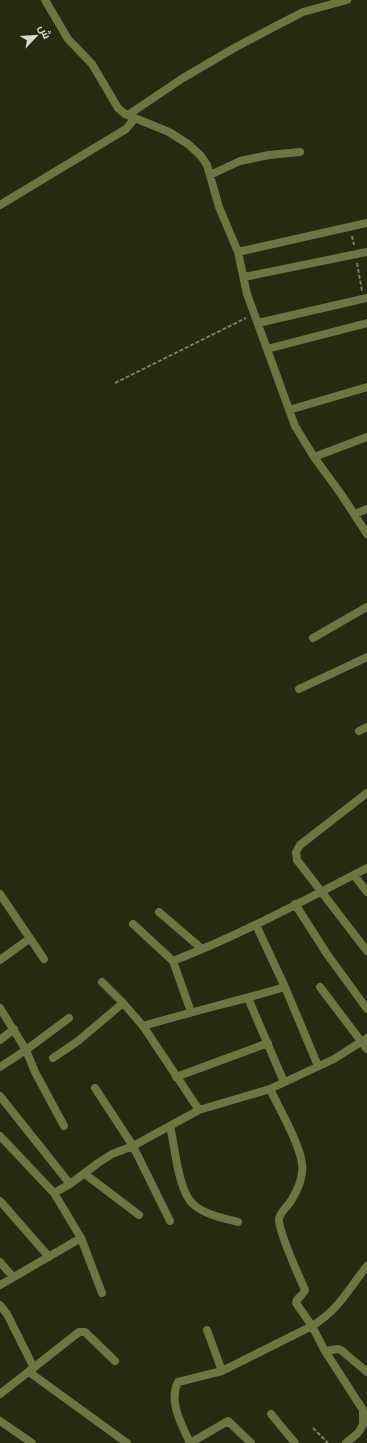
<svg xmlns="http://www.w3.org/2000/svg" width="367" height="1443" viewBox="0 0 367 1443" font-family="Manrope,Cairo,sans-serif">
<rect width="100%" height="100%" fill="#262a10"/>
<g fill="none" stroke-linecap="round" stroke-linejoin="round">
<!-- path -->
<path stroke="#7a7e69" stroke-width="2" stroke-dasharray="4 2" stroke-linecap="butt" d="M352,236L354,245
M357,263L362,291
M115,383L246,318
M313,1428L328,1443"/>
<!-- minor -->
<path stroke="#6d7542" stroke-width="8" d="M45,0L68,39L92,64L118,108L125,114L169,132L188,144L201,156L207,165L219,207L238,252
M128,115L183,78L236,47L272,28L303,12L347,0
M210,175L240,161L269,155L300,152
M0,205L126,129L135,118
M367,223L238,252L247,294L295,426L314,457L341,494L367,534
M244,277L367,252
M258,323L367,298
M267,349L367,323
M289,410L367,387
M314,457L367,437
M355,514L367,509
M313,638L367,607
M299,689L367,657
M359,731L367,727
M367,793L300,845L296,852L297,860L367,951
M354,875L367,892
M0,894L44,959
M295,904L327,954L367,1009
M159,912L202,949
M133,924L173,961L191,1012
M256,925L285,987L318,1066
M0,960L29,939
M173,961C240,935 303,901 367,868
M102,982L123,1003L143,1026L199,1110
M320,987L367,1049
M248,998L284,1082
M0,1008L26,1050L35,1072L64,1126
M143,1026C190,1012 238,1001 285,987
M0,1040L14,1029
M53,1058L78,1041L123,1003
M0,1067L26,1050L69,1018
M176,1077L268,1043
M95,1088L133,1146L170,1221
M270,1089C279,1108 300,1144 302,1164C303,1171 301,1179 299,1185C297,1190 294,1196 291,1201C287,1207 280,1212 279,1219C278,1231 299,1276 305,1290C303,1296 297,1297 296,1303L312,1326L325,1351L363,1410V1425L358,1433L346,1443
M0,1096L70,1184
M170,1126C175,1146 178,1192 194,1205C206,1215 223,1218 238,1222
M0,1136L54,1193L81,1238L102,1293
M85,1174L139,1215
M54,1193L70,1184L98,1163L112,1154L133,1146L199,1110L270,1089L334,1059L367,1038
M0,1201L49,1257
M0,1262L13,1277
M0,1285L81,1238
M0,1305L7,1314L34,1368
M207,1330L222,1371
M325,1351L338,1349L341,1350L367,1372
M29,1372L127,1443
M0,1394L79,1332H85L115,1361
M271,1414L295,1443
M0,1421L32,1443
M190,1443C182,1425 168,1402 178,1382L222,1371L312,1326C340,1309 348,1289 367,1266
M190,1443L228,1421L251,1443"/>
</g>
<!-- north arrow -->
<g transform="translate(36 36) rotate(65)" stroke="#262a10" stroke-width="3" paint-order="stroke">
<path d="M0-3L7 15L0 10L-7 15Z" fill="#d7dbcb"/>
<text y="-6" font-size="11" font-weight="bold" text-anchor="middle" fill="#d7dbcb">ش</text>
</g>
</svg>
